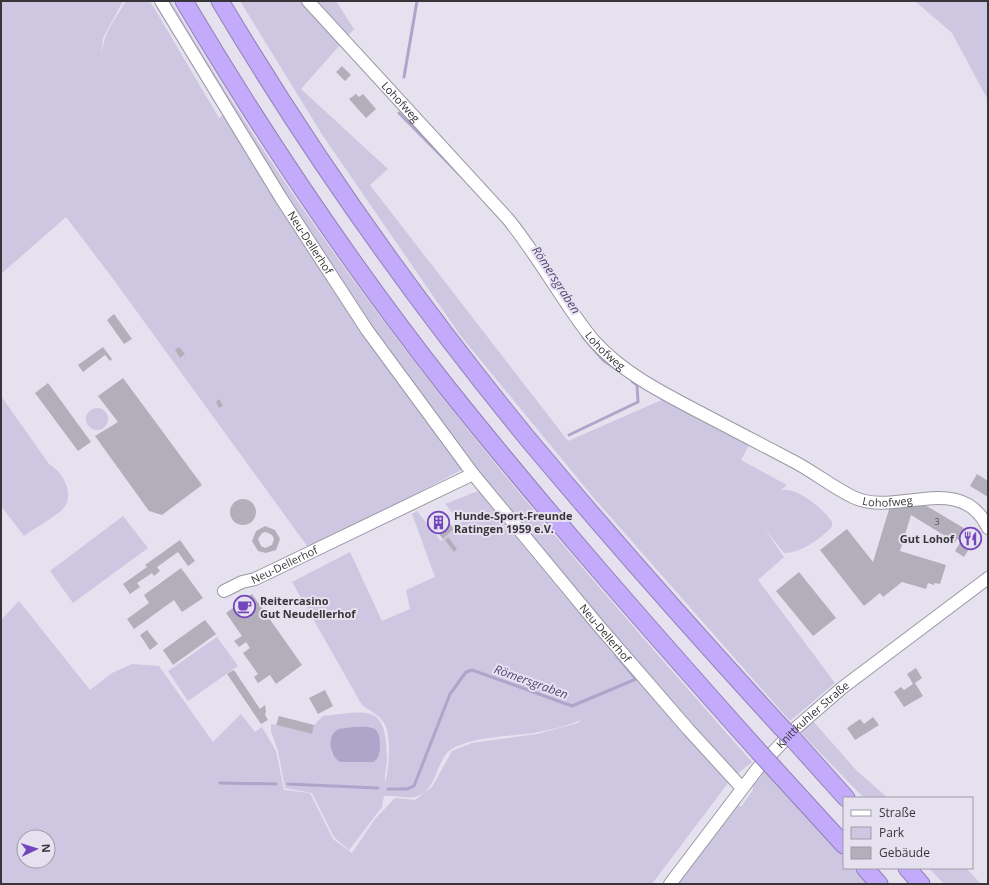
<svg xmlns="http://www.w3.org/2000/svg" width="989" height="885" viewBox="0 0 989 885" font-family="'Open Sans',sans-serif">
<rect width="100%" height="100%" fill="#e5e1ef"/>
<!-- green -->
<path fill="#cec7e2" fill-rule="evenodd" d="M1,1H123L103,38L101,53L105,38L111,25L126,1H150L219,118L223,115L463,469L310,550L111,276L66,217L1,274Z
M165,1H171C249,134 336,262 431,383C533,514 643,638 752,762L736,775L691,725L477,472L373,329L290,208Z
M240,1H336L354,29L301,89L388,169L370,185L568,441L664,399L751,442L741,460L787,485L780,491C794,484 826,511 832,522V527C820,539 801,553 784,553L764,528L784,557L758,580L835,683L790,721L593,497L460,335L323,136Z
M915,1H988V100L952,33Z
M1,396L49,464C62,471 76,494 63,509C52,519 36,527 24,536L1,506Z
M86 419a11 11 0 1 1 22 0a11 11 0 1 1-22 0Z
M478,491L562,593L728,783L652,884H1V620L19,601L90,690L112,673L132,664L159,666L213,742L241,714L255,732L262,727L276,751L284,790L310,793L333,839L352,853L375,819L395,798L415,800L432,787L452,751L472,743L537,734L578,723L581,720C567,726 549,730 534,733C511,736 469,737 450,750C435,762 437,793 414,797C404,799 394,795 384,796L382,807L349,850L334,837L312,793L285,788L278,751L271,731V724L312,734L314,725L323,716C369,711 386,703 387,758C387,767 384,774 385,783C389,769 392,735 384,723C379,715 369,710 362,705L292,582L350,552L382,621L410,609L406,590L435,577L412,514L417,511L441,541L461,523L445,504ZM353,727H371L332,755C330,734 332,730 353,727ZM24,837H48V861H24Z
M123,516L148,548L73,603L50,571Z
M217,637L238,666L188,701L168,671Z
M812,720L857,771L888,798H864L800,732Z
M762,768L844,857V868H854L868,884H677L738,804L741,807L753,790L752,782Z
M929,868H966L981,884H944Z"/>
<!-- water -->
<path fill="#afa5cb" d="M353,727C368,727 380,724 380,744C380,749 380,754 377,759L373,762H341C330,758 326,736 337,730C341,728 348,728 353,727Z"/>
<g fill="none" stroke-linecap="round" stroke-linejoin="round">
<!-- stream -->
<path stroke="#afa5cb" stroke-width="3" d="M404,77L417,1
M399,113L459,174
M583,337L603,360L616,369
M569,435L638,402L637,385L632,381
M220,783L276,784
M288,784L378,788
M388,789H407L414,786L450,694L466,672L472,670L572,706L636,679L616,655"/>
</g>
<!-- building -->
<path fill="#b2afbb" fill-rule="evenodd" d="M342,66L351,75L345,81L336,72Z
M356,94L359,97L363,94L376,109L366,118L349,99Z
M114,314L132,339L124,344L107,320Z
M103,347L112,359L110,361L105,355L83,372L78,365Z
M179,347L185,354L180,358L175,350Z
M123,378L202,485L162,515L149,511L95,436L118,422L98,396Z
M48,383L91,442L78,451L35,393Z
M219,399L223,406L219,408L216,402Z
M977,474L988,481V497L970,486Z
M230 512a13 13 0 1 1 26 0a13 13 0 1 1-26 0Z
M920,502L977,536L964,557L955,551L961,541L957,539L955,542L911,515L900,551L946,565L940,584L935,583L934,585L928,583L926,589L902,582L883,597L880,593L864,606L820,550L847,529L873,562L891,503Z
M440,511L454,529L443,539L428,520Z
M265,526L275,530L280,539L276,550L266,553L258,551L252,541L256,531ZM266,532L272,535L274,539L272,545L265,548L261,546L258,539L262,533Z
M448,537L457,549L454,552L445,540Z
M180,540L195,561L188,566L178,552L157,567L160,571L154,576L152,573L137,583L140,587L130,594L123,584L147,567L145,565Z
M181,568L203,598L182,612L174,600L134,629L127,619L149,603L144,595Z
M799,572L836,618L813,636L776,591Z
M252,594L302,665L276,684L270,675L258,683L254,677L258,674L243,653L250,648L246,642L239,647L234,641L242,636L226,613Z
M205,620L216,634L173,665L163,650Z
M147,630L158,644L150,650L140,635Z
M916,668L922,678L915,683L923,696L904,707L894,692L901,687L904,690L913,684L907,674Z
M234,670L260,709L265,705L266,711L265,715L268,720L261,724L227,674Z
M325,690L333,706L318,714L309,698Z
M279,716L314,725L312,734L276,725Z
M873,717L879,725L855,740L847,728L860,719L864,724Z"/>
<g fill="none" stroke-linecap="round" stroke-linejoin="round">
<defs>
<g id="minor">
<path id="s1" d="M161,1L281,198L367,330L473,474L598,625L688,729L742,788"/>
<path id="s2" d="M308,1L508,219C525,240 540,263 555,286C568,305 580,325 595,342C624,374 665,394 703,414C732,429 762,445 791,460C813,471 832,487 853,497C895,518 961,470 988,528"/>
<path id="s3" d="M224,591L242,582L255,579L473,474"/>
<path id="s4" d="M670,884L758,768L797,727L842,688L988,578"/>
</g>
<path id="highway" d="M184,1C264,136 352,267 449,390C548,514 653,633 759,752
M220,1C311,154 415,301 528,439C610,537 695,633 781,727
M794,740L846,798
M771,765L844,845
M865,868L879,884
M907,868L921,884"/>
</defs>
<!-- minor casing -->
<use href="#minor" stroke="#9b98a4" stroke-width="14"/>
<!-- highway casing -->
<use href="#highway" stroke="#9281b7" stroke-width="19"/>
<!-- minor -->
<use href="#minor" stroke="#fff" stroke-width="12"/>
<!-- highway -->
<use href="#highway" stroke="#c3aafb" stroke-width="17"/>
<defs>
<path id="highway-bridge" d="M781,727L794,740
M759,752L771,765"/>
</defs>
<!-- highway-bridge casing -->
<use href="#highway-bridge" stroke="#9281b7" stroke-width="19" stroke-linecap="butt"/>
<!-- highway-bridge -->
<use href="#highway-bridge" stroke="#c3aafb" stroke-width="17"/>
</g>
<!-- icons -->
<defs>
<symbol id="building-ring" viewBox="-11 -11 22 22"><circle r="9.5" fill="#e5e1ef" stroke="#7445bd" stroke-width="1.5"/><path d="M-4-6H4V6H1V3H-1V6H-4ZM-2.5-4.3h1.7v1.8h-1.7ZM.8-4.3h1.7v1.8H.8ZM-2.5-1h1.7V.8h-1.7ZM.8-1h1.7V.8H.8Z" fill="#7445bd"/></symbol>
<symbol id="restaurant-ring" viewBox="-11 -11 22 22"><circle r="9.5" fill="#e5e1ef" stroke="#7445bd" stroke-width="1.5"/><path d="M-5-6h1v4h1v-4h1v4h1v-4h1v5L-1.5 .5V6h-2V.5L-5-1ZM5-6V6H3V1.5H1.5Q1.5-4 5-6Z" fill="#7445bd"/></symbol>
<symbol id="cafe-ring" viewBox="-11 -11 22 22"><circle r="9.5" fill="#e5e1ef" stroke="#7445bd" stroke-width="1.5"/><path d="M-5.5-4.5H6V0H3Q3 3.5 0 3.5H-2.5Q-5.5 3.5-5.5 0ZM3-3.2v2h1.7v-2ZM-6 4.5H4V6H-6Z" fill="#7445bd"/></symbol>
</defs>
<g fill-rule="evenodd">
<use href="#building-ring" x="426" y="510" width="25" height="25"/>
<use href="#restaurant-ring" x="958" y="526" width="25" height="25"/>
<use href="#cafe-ring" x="232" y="594" width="25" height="25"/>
</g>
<g text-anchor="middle" stroke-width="4" stroke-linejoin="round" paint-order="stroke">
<!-- number labels -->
<g font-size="9" fill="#56545a">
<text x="937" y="525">3</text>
</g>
<!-- street labels -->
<g font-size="11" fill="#37353a" stroke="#e5e1ef">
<text dy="4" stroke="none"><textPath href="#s2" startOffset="137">Lohofweg</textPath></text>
<text dy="4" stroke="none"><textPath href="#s1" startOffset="284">Neu-Dellerhof</textPath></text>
<text dy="4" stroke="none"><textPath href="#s2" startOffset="460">Lohofweg</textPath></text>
<text dy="4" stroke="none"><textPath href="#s2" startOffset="784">Lohofweg</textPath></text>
<text dy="4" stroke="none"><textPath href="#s3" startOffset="66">Neu-Dellerhof</textPath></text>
<text dy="4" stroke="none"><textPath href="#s1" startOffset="774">Neu-Dellerhof</textPath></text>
<text dy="4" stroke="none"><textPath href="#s4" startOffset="222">Knittkuhler Straße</textPath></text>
</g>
<!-- poi labels -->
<g font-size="11" font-weight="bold" fill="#37353a" stroke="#e5e1ef" text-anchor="start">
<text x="454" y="520">Hunde-Sport-Freunde<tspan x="454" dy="13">Ratingen 1959 e.V.</tspan></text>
<text x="954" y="543" text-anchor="end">Gut Lohof</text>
<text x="260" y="605">Reitercasino<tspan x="260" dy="13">Gut Neudellerhof</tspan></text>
</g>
<!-- water labels -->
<g font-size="12" font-style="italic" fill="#564579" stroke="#e5e1ef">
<text transform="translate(556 280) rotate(57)" y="4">Römersgraben</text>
<text transform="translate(531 682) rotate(20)" y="4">Römersgraben</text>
</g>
</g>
<!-- border -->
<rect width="989" height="885" fill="none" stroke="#37353a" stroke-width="4"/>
<!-- legend -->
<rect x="843" y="797" width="130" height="72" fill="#e5e1ef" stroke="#9f9ca7"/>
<rect x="851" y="810" width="20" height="6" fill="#ffffff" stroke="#9f9ca7"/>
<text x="879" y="817" font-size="12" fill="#37353a">Straße</text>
<rect x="851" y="827" width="20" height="12" fill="#cec7e2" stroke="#9f9ca7"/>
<text x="879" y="837" font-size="12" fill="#37353a">Park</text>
<rect x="851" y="847" width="20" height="12" fill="#b2afbb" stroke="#9f9ca7"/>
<text x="879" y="857" font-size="12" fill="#37353a">Gebäude</text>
<!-- north arrow -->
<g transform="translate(36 849) rotate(86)"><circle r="19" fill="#e5e1ef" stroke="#9f9ca7"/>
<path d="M0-3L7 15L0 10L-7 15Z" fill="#7445bd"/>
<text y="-6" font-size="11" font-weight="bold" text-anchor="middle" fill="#37353a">N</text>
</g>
</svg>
